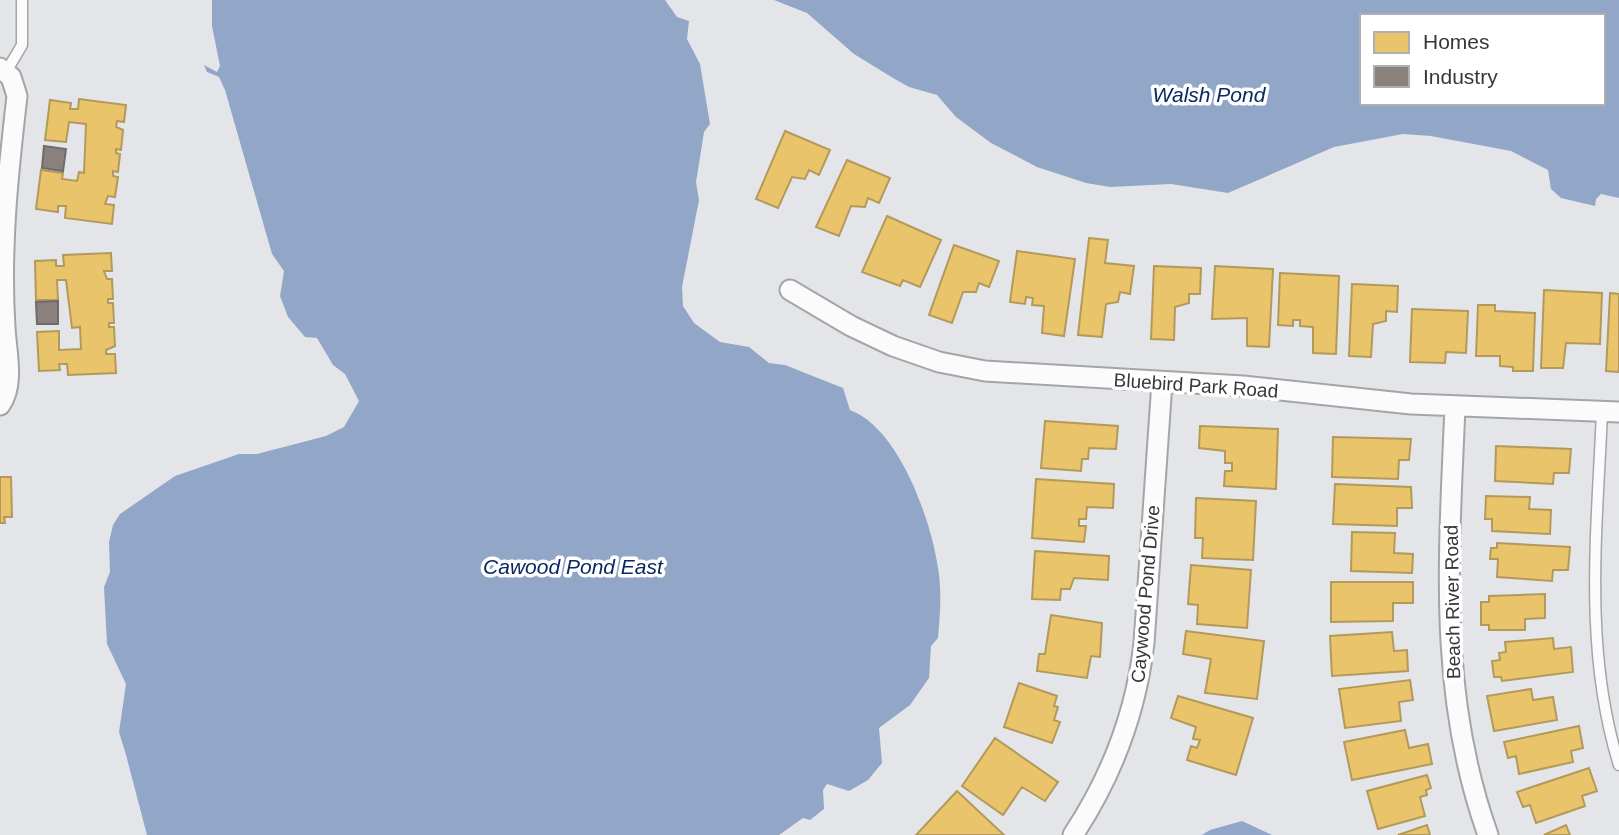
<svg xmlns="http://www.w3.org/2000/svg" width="1619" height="835" viewBox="0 0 1619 835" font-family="Arial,sans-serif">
<rect width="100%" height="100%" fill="#e3e5e8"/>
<!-- water -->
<path fill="#92a7c8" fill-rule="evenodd" d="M212,0H665L677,17L689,21L687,39L700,64L710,124L704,132L696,182L699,200L682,287L683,306L694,323L720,342L749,347L769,363L785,365L843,388L850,410C899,428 931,520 938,568C942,591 940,615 938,638L931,646L929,678L910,705L879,728L882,763L868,780L849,791L827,784L823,790L824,809L810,820L803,818L779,835H147L126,755L119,732L126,684L107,644L104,587L110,572L109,542L113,525L120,514L175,476L239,454H257L326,436L344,427L359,401L345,374L333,365L317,338L305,337L288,317L280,296L284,271L272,254L225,90L219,77L207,72L204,65L217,72L220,66L212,26Z
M774,0H1619V198L1601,194L1596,199L1595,206L1561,198L1551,189L1548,170L1511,151L1431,136L1403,134L1334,147L1228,193L1171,184L1110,187L1086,183L1037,167L991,143L956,117L937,95L909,87L893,78L854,54L807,13ZM1362,16H1603V103H1362Z
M1242,821L1272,835H1202L1210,830Z"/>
<!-- homes -->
<path fill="#e9c46a" stroke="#b39a5b" stroke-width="2" d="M79,99L126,105L124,122L117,121L116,127L123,130L121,150L116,149V153L120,154L118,172L113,171V176L118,177L115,197L108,196L105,204L114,205L112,224L65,218L66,206H58V212L36,209L41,170L63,173L62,179L77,181L79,172L84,173L86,124L69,122L66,142L45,140L50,100L71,103L70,109H78Z
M785,131L830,150L819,175L809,170L805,179L792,177L778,208L756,199Z
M847,160L890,178L879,203L868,198L865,207L851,206L839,236L816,227Z
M887,216L941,240L920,287L903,280L900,286L862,272Z
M1089,238L1108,240L1105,263L1134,266L1130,294L1120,292L1118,302L1106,304L1102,337L1078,335Z
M954,245L999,261L989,287L979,283L976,292H963L952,323L929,315Z
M1017,251L1075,259L1064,336L1042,333L1044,306L1032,305L1033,298L1026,297L1025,304L1010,302Z
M111,253L112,271H104L107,279H112L113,299H108V303H113L114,323H109V327H114L115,346L106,350V354H115L116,373L68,375L67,364H59L60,370L39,371L37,332L59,331V350L81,349L80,327L72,328L66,280H57L58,300H36L35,261L56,260V266H64L63,255Z
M1154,266L1201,268L1200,294H1189V303L1175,307L1174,340L1151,339Z
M1215,266L1273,269L1269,347L1247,346V318L1212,319Z
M1280,273L1339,276L1336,354L1313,353V327L1300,326V320H1293V326L1278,325Z
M1352,284L1398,286L1397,312L1386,311V321L1373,324L1371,357L1349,356Z
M1544,290L1602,293L1600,344L1566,343L1563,368H1541Z
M1610,293L1619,294V372L1606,371Z
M1478,305H1495V311L1535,313L1533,371H1513V367L1500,366V356H1476Z
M1412,309L1468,311L1466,353L1446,352L1445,363L1410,362Z
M1045,421L1118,426L1116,449L1089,448L1088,459H1082L1081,471L1041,468Z
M1200,426L1278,429L1276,489L1224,486L1225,471H1232V463H1225V451L1199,448Z
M1333,437L1411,439L1409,460H1399L1398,479L1332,477Z
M1496,446L1571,449L1569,473H1554L1553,484L1495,481Z
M0,477H11L12,517H4L5,523H0Z
M1036,479L1114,484L1113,508L1087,507L1086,519H1079V526H1086L1084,542L1032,538Z
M1335,484L1411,487L1412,508H1397V526L1333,524Z
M1486,496L1530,497L1529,509L1551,510L1550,534L1492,531V519H1485Z
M1196,498L1256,501L1253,560L1202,558L1203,538H1195Z
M1352,532L1395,533L1394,553L1413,554L1412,573L1351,571Z
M1497,543L1570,547L1568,570H1553L1552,581L1497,577L1498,559H1490L1491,548H1497Z
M1035,551L1109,556L1108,580L1074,578L1070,589H1061L1060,600L1032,599Z
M1191,565L1251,570L1247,628L1197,624L1198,605L1188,604Z
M1331,582H1413V603H1393V621L1331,622Z
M1545,594V618L1525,619V630H1489V625H1481V602H1489V596Z
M1051,615L1102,623L1100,657L1091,656L1087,678L1037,671L1039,654H1045Z
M1186,631L1264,641L1257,699L1205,693L1211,659L1183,654Z
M1392,632L1394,651L1407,650L1408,671L1332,676L1330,636Z
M1553,638L1554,649L1571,647L1573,672L1502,681L1501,677H1494L1492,661L1500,660L1499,653L1506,652L1505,642Z
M1410,680L1413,700L1399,702L1401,721L1345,728L1339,689Z
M1019,683L1057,696L1054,706L1058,707L1054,720L1060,722L1052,743L1004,727Z
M1531,689L1533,700L1553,697L1557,720L1494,731L1487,696Z
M1178,696L1253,718L1236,775L1187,760L1191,746L1197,748L1200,740L1193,739L1196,727L1171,718Z
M1579,726L1583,748L1571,751L1573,762L1519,774L1516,756L1508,758L1504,742Z
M1405,730L1409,748L1428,744L1432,764L1352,780L1344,742Z
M995,738L1058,782L1045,801L1022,787L1003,815L962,786Z
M1589,768L1597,791L1582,796L1585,806L1536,823L1530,805L1523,807L1517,792Z
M1427,775L1431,788L1426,790L1427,795L1420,797L1425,816L1378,829L1367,791Z
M957,791L1004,835H916Z
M1427,825L1430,835H1398Z
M1566,825L1570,835H1544Z"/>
<!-- industry -->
<path fill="#8a817c" stroke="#706b68" stroke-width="2" d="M44,146L66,149L63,171L42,168Z
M58,301V324H37L36,302Z"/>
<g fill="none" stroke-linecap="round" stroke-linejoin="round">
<defs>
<path id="service" d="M6,72L22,45V0
M1602,412C1597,531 1583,649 1619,765"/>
<path id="minor" d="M0,68L11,77L17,96C8,174 0,249 5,327C6,350 15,385 0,405
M790,290L851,326L893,346L939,362L985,371L1243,386L1411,404L1619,412
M1455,406C1449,554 1437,693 1488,835
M1073,835C1112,776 1136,713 1144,643L1162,382"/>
</defs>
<!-- service casing -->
<use href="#service" stroke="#a3a5a7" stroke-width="13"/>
<!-- minor casing -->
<use href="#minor" stroke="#a3a5a7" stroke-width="23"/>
<!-- service -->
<use href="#service" stroke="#fbfbfc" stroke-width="10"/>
<!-- minor -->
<use href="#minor" stroke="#fbfbfc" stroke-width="19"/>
</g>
<g text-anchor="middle" stroke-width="7" stroke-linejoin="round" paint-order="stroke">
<!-- street labels -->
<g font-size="19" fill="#353739" stroke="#fff">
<text transform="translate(1196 385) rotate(4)" y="7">Bluebird Park Road</text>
<text transform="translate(1145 594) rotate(-85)" y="7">Caywood Pond Drive</text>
<text transform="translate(1452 602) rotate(-91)" y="7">Beach River Road</text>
</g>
<!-- water labels -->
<g font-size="21" font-style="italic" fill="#082961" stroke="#fff">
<text x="1209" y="102">Walsh Pond</text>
<text x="573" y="574">Cawood Pond East</text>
</g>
</g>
<!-- legend -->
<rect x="1360" y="14" width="245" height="91" fill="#ffffff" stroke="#aeafb0" stroke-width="2"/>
<rect x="1374" y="32" width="35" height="21" fill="#e9c46a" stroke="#aeafb0" stroke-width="2"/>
<text x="1423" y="49" font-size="21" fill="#353739">Homes</text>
<rect x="1374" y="66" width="35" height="21" fill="#8a817c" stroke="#aeafb0" stroke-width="2"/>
<text x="1423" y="84" font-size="21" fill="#353739">Industry</text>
</svg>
